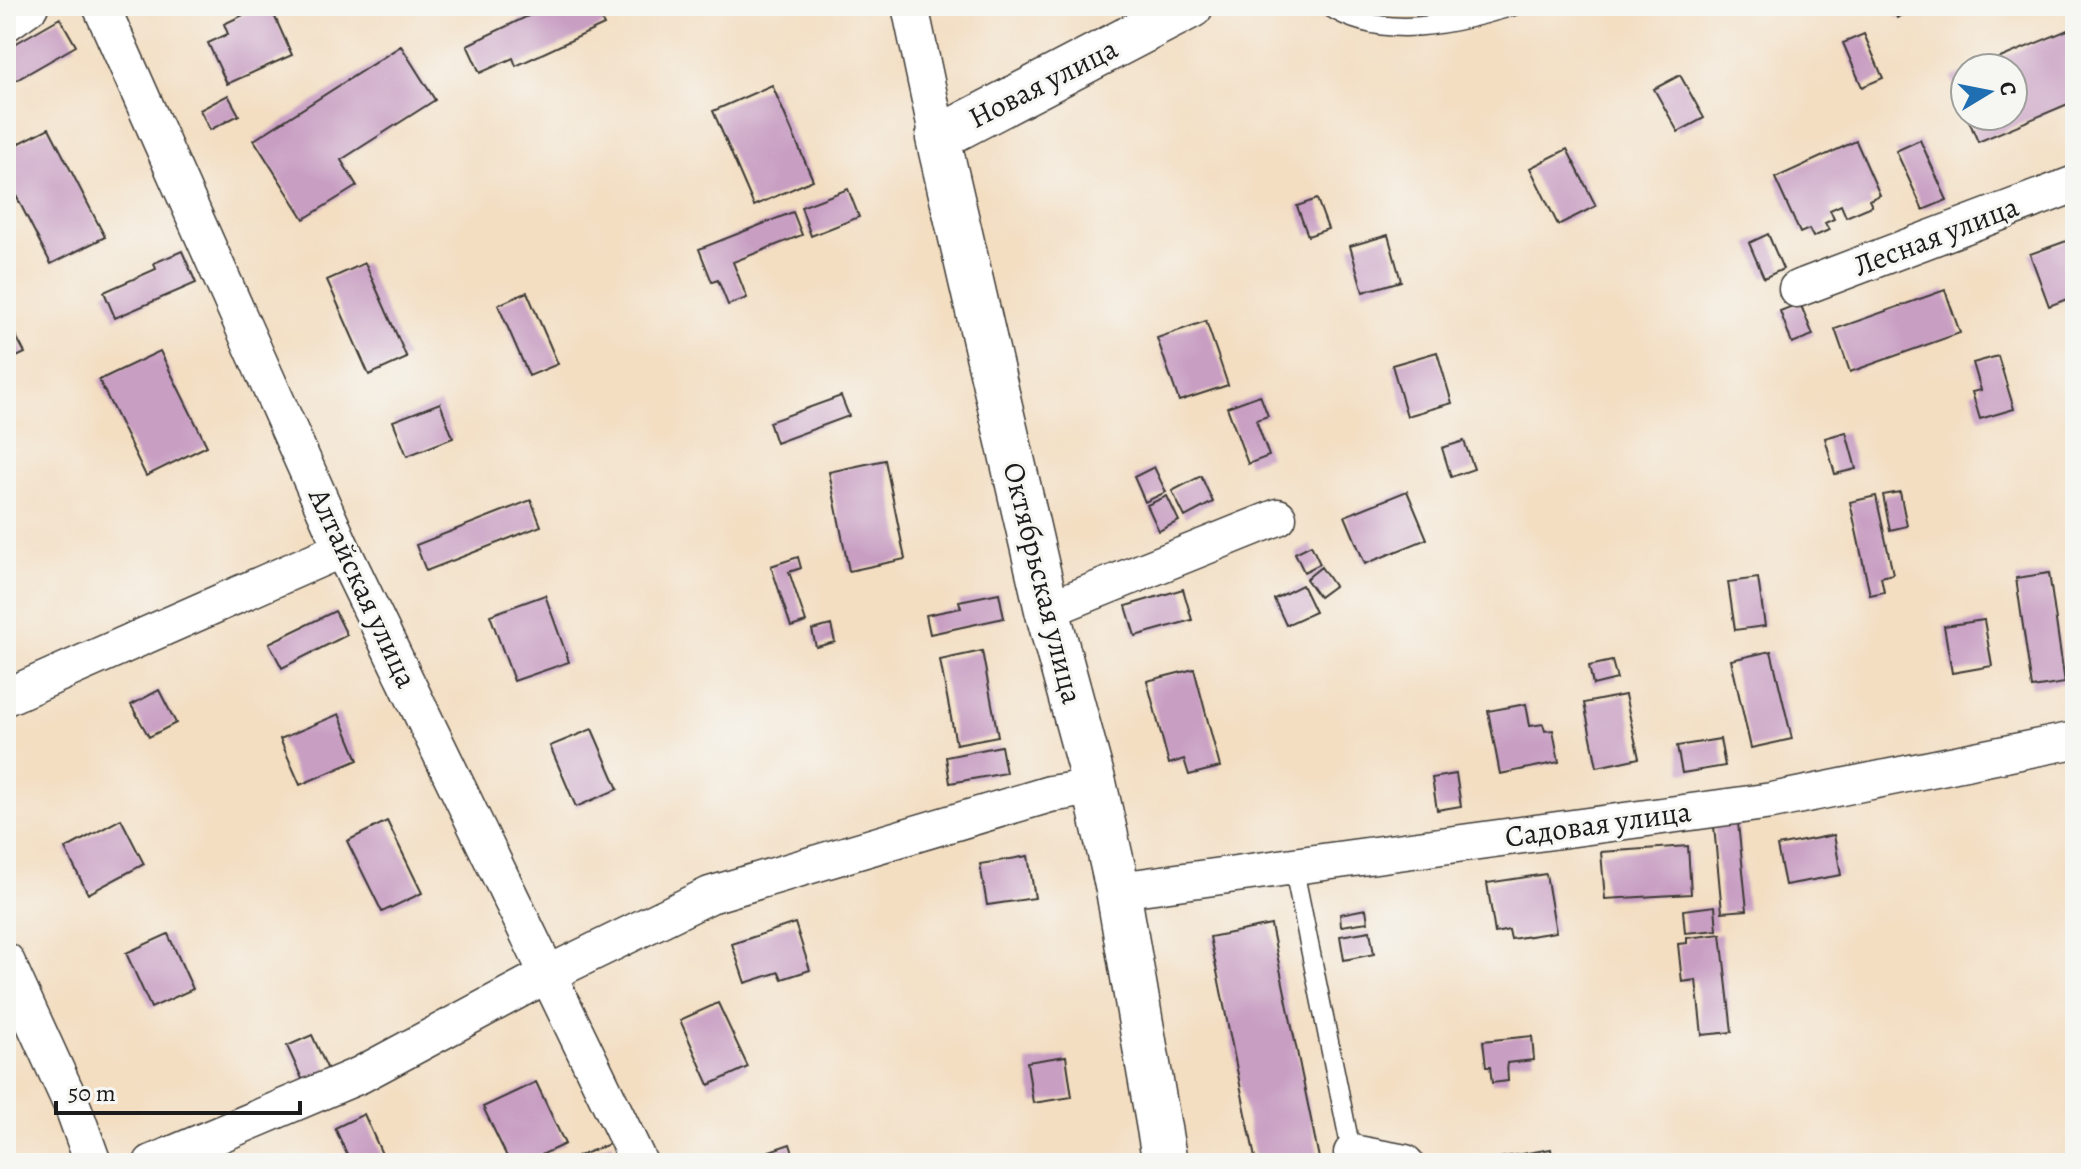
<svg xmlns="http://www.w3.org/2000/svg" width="2081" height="1169" viewBox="0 0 2081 1169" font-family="Alegreya,serif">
<rect width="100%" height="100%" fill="#f6f6f2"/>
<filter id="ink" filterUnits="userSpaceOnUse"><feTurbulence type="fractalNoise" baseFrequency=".0125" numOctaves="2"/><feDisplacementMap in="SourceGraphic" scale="16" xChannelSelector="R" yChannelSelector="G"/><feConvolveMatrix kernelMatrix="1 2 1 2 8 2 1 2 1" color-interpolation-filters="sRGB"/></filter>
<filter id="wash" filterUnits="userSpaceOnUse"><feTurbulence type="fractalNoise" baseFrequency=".006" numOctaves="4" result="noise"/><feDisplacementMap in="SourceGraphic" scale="32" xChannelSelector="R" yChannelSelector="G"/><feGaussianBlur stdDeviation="1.8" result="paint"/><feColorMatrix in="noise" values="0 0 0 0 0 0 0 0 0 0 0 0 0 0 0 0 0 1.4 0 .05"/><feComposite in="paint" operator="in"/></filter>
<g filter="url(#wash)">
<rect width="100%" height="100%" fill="#f3dec2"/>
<g id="blocks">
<!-- building -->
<path fill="#c89ec2" d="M262,6H270L292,55L227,84L208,43L228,34L224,24Z
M549,6H595L604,25L516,66L513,58L480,73L467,45Z
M1891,6H1922L1897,18Z
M60,18L76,46L6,86V49Z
M2075,27V101L1978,142L1967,116H2013V68H1976Z
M1864,34L1883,78L1862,87L1843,43Z
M401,46L435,100L341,160L357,186L304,219L254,140Z
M1965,72V111L1951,78Z
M1680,75L1704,118L1678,132L1654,89Z
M772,85L813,180L754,206L713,111Z
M228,95L239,115L210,130L200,110Z
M49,128L105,237L51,264L6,176V150Z
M1920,140L1947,200L1923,210L1896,151Z
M1856,141L1880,195L1869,200L1872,206L1846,217L1841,205L1830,210L1834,219L1825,223L1829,230L1813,237L1809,229L1800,233L1775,178Z
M1567,149L1596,206L1558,225L1530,168Z
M848,189L859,217L811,236L801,207Z
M1317,199L1328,229L1308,236L1297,206Z
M793,212L802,235L733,262L747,298L728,305L718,280L712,282L699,249Z
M1768,234L1783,269L1764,278L1749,243Z
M1388,235L1401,281L1363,292L1350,246Z
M2075,238V296L2049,306L2030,254Z
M182,251L196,283L115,318L104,292L156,269L154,263Z
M365,263L407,358L369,375L327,280Z
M1945,290L1960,333L1850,372L1835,329Z
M527,292L558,364L529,376L498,305Z
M1800,303L1813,335L1792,343L1780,311Z
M1206,321L1228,385L1179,401L1157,338Z
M16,336L25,353L6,362V341Z
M160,351L207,446L146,476L99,380Z
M1437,352L1452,403L1407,416L1392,365Z
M1998,356L2014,409L1980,419L1972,392L1981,390L1973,363Z
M1260,395L1268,416L1256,420L1269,456L1248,464L1227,407Z
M841,396L849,416L776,443L769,422Z
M440,403L453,438L407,456L393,421Z
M1846,432L1856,469L1835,474L1825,438Z
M1464,441L1474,469L1451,477L1442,448Z
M885,460L905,559L849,571L829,472Z
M1154,467L1166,492L1145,502L1134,477Z
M1201,476L1213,502L1185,517L1172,491Z
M1407,491L1427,539L1365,564L1345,516Z
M1900,492L1907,526L1890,530L1883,495Z
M1167,496L1179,521L1159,531L1147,505Z
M1876,496L1893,574L1881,577L1884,592L1870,595L1850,502Z
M531,500L541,526L426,571L416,545Z
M1311,545L1320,564L1304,572L1295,553Z
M798,557L801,568L789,572L806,622L791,627L771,566Z
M1321,567L1334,586L1319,597L1306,579Z
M2049,573L2065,683L2032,688L2016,578Z
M1758,578L1765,626L1735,630L1728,582Z
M1302,585L1315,612L1286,625L1274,599Z
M1183,589L1192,620L1135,636L1126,606Z
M999,593L1004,618L930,634L926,615L961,608L959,601Z
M545,595L569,662L514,681L490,615Z
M335,611L347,635L282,668L269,643Z
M1984,620L1992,666L1952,673L1944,626Z
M831,625L835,642L816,647L812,630Z
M982,651L998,736L956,744L940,660Z
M1771,651L1792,739L1751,748L1731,660Z
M1612,661L1617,679L1593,685L1589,666Z
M1194,669L1220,767L1189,775L1184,759L1169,764L1147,681Z
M159,690L176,723L149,737L131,705Z
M1625,695L1639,758L1597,767L1584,703Z
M1526,704L1530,726L1543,724L1545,731L1553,730L1559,762L1500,774L1488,711Z
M339,714L358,760L300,785L280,739Z
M592,729L618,789L576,807L550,746Z
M1720,739L1725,766L1682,773L1677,746Z
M1001,746L1006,773L950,783L946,757Z
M1456,774L1461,806L1437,810L1432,778Z
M121,819L144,864L88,894L65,849Z
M387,821L422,893L382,912L347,841Z
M1738,823L1747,910L1722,912L1714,826Z
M1834,835L1841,875L1785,885L1777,846Z
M1688,846L1691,894L1605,899L1601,852Z
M1028,856L1035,898L987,905L980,864Z
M1546,874L1556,932L1511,939L1509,930L1495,933L1487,883Z
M1715,906L1717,930L1685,933L1683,910Z
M1366,909L1368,922L1341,926L1340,914Z
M795,923L810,970L782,979L779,972L745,983L732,944Z
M1271,925L1320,1163H1256L1210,937Z
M1370,931L1374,954L1344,960L1340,936Z
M168,934L193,989L151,1008L126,953Z
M1721,934L1732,1032L1702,1035L1696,980L1682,982L1678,944L1687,943V938Z
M718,1003L748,1067L709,1085L680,1020Z
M312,1035L328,1070L303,1081L287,1046Z
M1532,1036L1534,1060L1507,1063L1508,1081L1492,1083L1490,1067H1486L1483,1041Z
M1066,1056L1072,1097L1033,1103L1027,1062Z
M536,1082L565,1144L524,1163H510L483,1107Z
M364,1114L386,1163H351L335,1128Z
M612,1143L620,1163H575L573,1158Z
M790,1144L796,1163H744L743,1160Z
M1551,1149L1553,1163H1500L1499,1158Z"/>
</g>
</g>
<g filter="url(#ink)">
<use href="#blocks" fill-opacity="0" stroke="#3c3935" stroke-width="2"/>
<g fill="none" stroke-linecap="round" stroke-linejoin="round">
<defs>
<path id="service" d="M1328,6C1384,43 1455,23 1514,6
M1293,865L1353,1160"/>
<path id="minor" d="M101,6L342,549L639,1163
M910,6L938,138
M6,23L30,6
M1797,289L2075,184
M1047,610L1278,517
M6,697L342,549
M1118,890L1772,801L2075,740
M6,961L74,1110L93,1163
M1352,1153L1405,1163
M152,1163L360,1075L550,973L710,895L1050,794L1095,787"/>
<path id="tertiary" d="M1165,1163L1118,890L1095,787L1047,610L938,138L1191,6"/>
</defs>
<!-- service casing -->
<use href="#service" stroke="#3c3935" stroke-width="21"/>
<!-- minor casing -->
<use href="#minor" stroke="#3c3935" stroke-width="39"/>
<!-- tertiary casing -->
<use href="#tertiary" stroke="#3c3935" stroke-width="47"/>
<!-- service -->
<use href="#service" stroke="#fff" stroke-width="18"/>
<!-- minor -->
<use href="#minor" stroke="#fff" stroke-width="36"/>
<!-- tertiary -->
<use href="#tertiary" stroke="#fff" stroke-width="44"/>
</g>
</g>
<g text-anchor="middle" stroke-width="6" stroke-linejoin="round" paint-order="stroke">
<!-- street labels -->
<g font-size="30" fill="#1c1c1c" stroke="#f6f6f2">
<text transform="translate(1043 83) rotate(-27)" y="10">Новая улица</text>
<text transform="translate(1936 236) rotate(-21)" y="10">Лесная улица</text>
<text transform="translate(1043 583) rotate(76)" y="10">Октябрьская улица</text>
<text transform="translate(363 588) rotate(65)" y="10">Алтайская улица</text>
<text transform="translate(1598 824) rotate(-8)" y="10">Садовая улица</text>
</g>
</g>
<!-- margin -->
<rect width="2081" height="1169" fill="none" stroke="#f6f6f2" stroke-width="32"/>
<!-- north arrow -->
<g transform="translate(1989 92) rotate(80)"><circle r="38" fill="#f6f6f2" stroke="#9f9f9c" stroke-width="2"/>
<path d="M0-6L14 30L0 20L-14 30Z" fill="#1f6fb2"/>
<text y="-12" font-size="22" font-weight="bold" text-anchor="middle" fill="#1c1c1c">С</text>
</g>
<!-- scale -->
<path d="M56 1101v12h244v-12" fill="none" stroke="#1c1c1c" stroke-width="4"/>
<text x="68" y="1101" font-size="24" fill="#1c1c1c" stroke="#f6f6f2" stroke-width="6" paint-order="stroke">50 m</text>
</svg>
